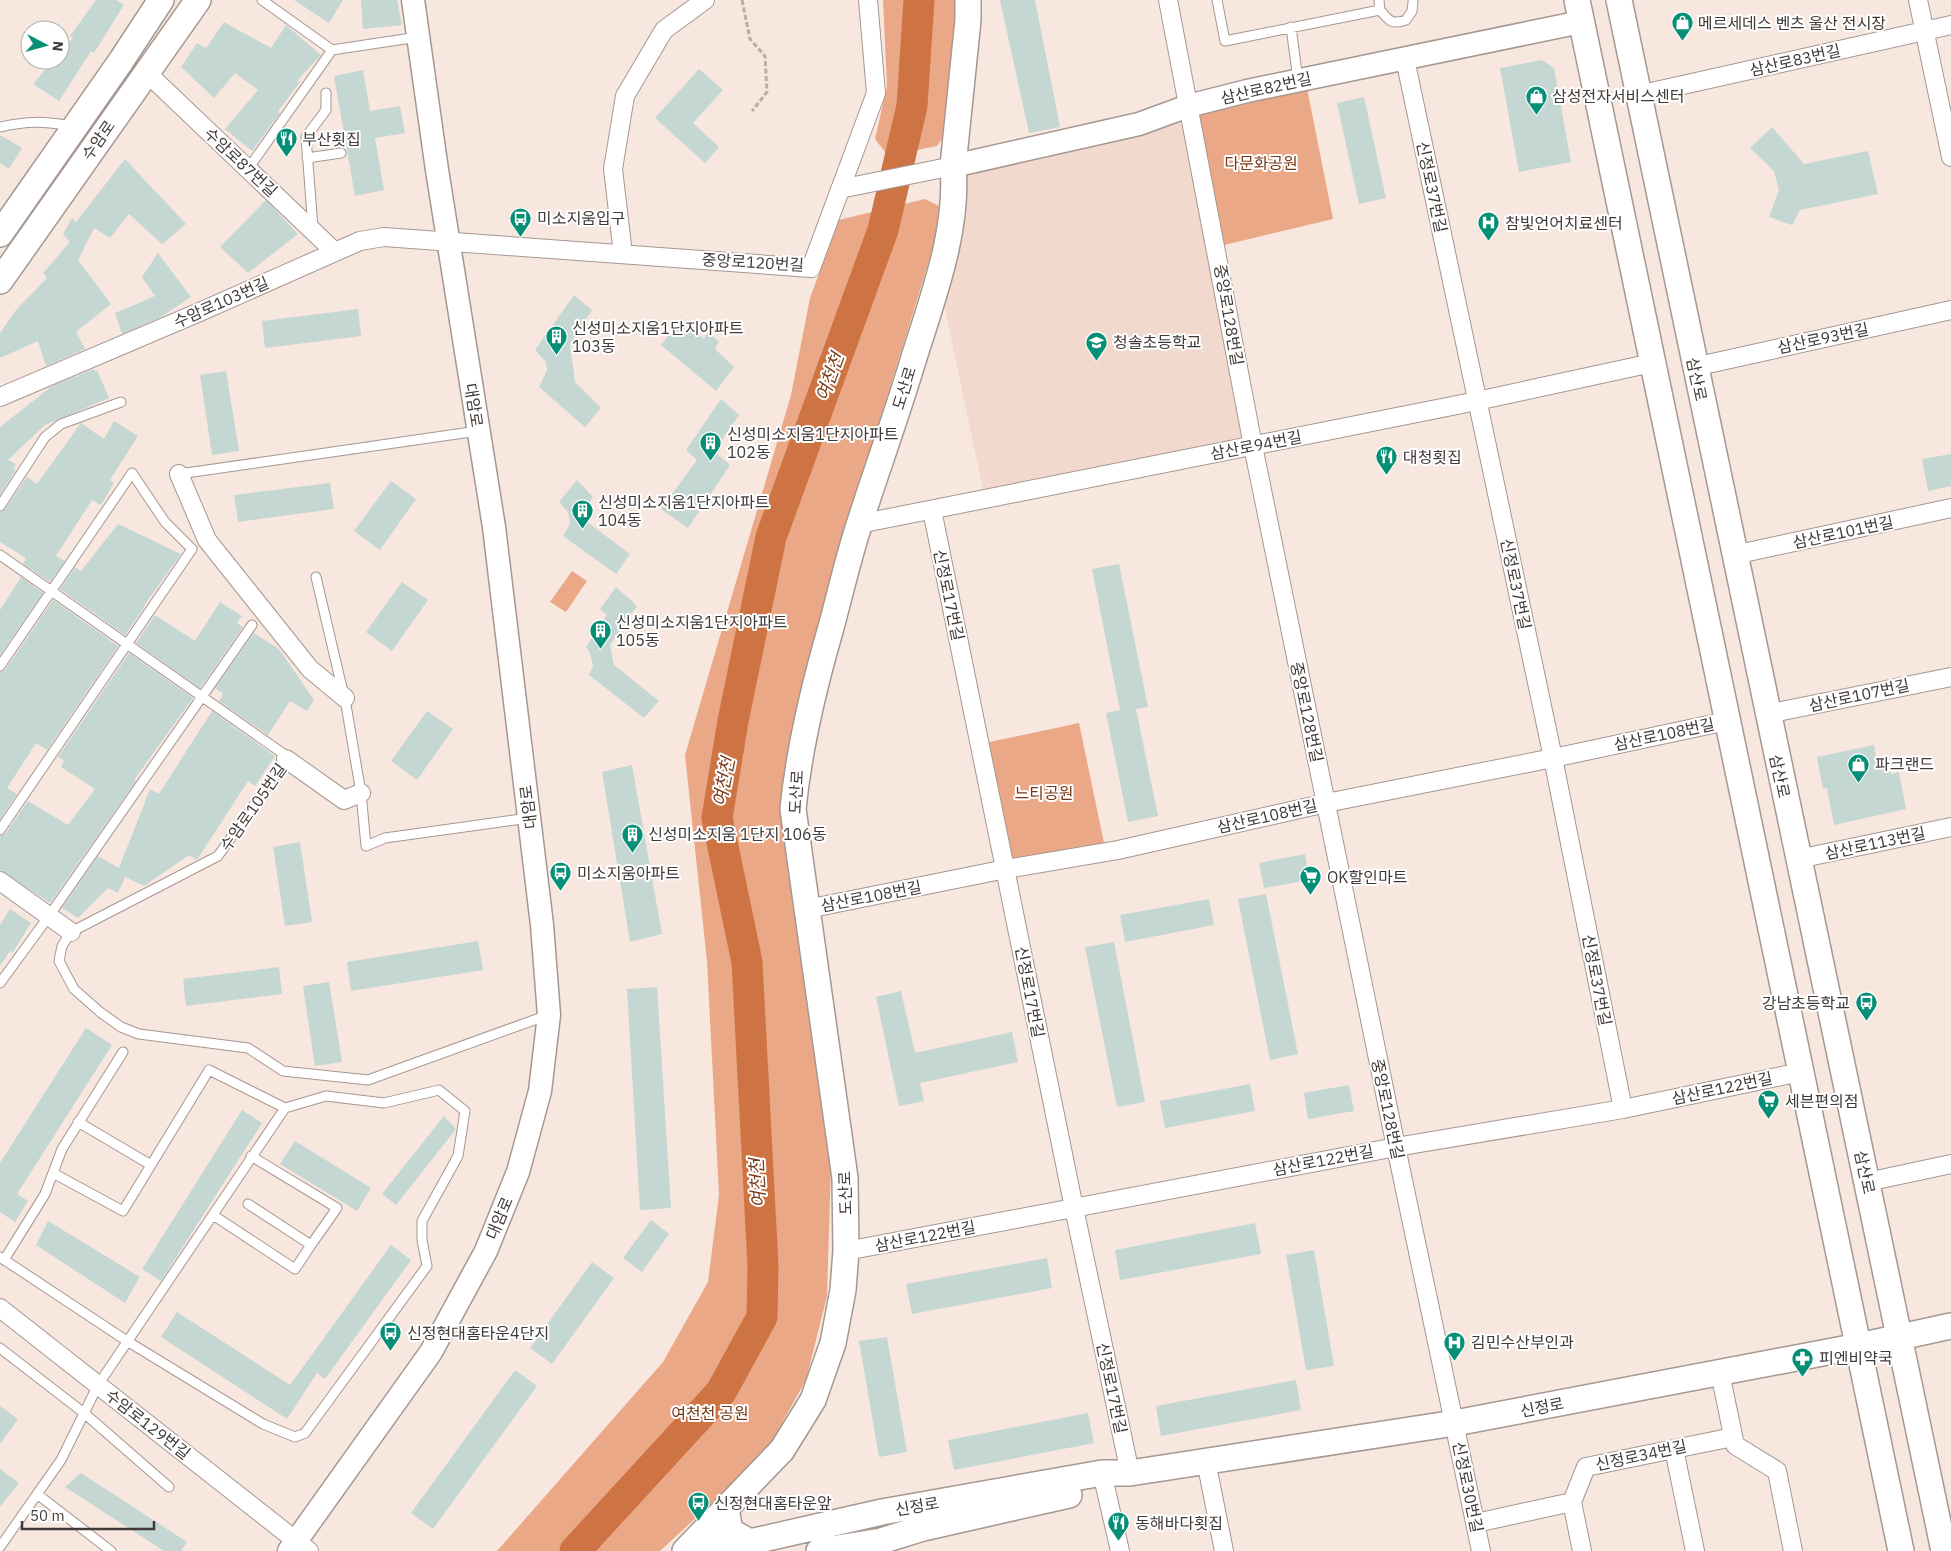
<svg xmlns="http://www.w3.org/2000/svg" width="1951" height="1551" viewBox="0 0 1951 1551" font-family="'IBM Plex Sans','Noto Sans KR',sans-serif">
<rect width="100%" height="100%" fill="#f7e7df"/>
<!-- built -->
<path fill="#f1d9cd" d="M1188,106L1253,446L985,499L938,276L953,166Z"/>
<!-- green -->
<path fill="#eba887" d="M883,0H955L956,24L946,133L937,146L888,156L875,139L887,86Z
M1305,78L1333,219L1216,247L1188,106Z
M925,199L945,209L857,494L786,806L787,865L823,1095L831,1165L827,1296L806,1380L764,1455L660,1551H497L663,1362L708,1282L719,1195L707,961L685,755L791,395L810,298L839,220Z
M572,571L587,581L566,612L550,602Z
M1079,723L1104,843L1009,863L985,743Z"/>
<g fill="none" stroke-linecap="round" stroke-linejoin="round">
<!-- river -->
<path stroke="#ce7444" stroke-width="31" d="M575,1551L721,1392L762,1317L763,1266L747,962L717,818L733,721L771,537L883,230L912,106L919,0"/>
</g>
<!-- building -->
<path fill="#c5d7d2" d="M96,0H116L124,5L94,53L91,51L59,101L33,84L53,60H60V52L73,38L70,36Z
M294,0H343L329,23Z
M361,0H397L402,25L363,29Z
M1000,0H1035L1060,127L1029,133Z
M224,22L271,48L286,25L321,55L296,82L301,81L278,111L280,113L252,151L225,129L258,90L235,73L214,98L181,67L197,43L206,48Z
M1542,60L1554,68L1571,162L1519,172L1500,68Z
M699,69L723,90L693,123L719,147L705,163L655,118Z
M363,70L370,111L400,106L405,133L375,138L384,190L355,196L334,76Z
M1364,97L1386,198L1359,204L1337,103Z
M1772,127L1804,164L1868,151L1878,194L1800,210L1792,225L1769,217L1779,190L1774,171L1750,148Z
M0,135L22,148L9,169L0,163Z
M125,159L186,224L162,244L129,214L110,238L94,228L78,260L111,304L76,332L85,349L46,366L38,341L0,358V333L16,310L47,278L43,273L70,242L63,234L72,218L76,222Z
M266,200L298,234L248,273L220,247Z
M158,253L191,297L159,318L122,334L115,313L155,296L142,277Z
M574,295L592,310L570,345L575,382L601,408L585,427L539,387L547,370L546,362L535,350Z
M358,309L361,336L265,348L262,321Z
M682,318L704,339L708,332L719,342L715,349L734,367L716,391L661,345Z
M94,369L95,371L97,370L109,398L45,425L8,460L16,464L13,468L16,470L0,495V427L52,386Z
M226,371L239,451L212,455L200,375Z
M721,399L739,415L714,451L730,465L688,528L661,509L697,460L686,450Z
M114,421L138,436L110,480L114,483L101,505L92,500L56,556L65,561L50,582L23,564L26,558L0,542V512L5,509L27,477L37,484L81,423L104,439Z
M1951,454V486L1928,491L1922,459Z
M577,480L593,497L586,509L587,522L630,554L616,574L563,536L570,524L568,512L559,502Z
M391,481L416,499L380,550L354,531Z
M330,483L334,509L238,522L234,495Z
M118,524L181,554L143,607L144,608L125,635L60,589L75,567L81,571Z
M1119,564L1148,707L1136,709L1158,816L1128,822L1106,713L1120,710L1092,569Z
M21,577L43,593L0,655V610Z
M402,582L428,600L392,651L366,632Z
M616,587L637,606L610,645L614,665L659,701L644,718L589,675L593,666L590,653L586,647L607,615L600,609Z
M53,600L118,646L47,750L36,743L7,788L17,794L0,819V672L5,670Z
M220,602L242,616L237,623L243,627L200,688L136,643L155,615L195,641Z
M254,633L279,649L314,700L307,711L290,701L268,735L219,701L223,694L215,688Z
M129,653L193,698L134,780L136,781L50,903L0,870V836L5,834L28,801L68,825L95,789L61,767L64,761L58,757Z
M212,711L275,756L255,786L248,781L197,860L189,855L144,886L125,877L118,893L108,888L78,918L62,908L98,856L119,868L150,789L159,794Z
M427,711L453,729L417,780L391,761Z
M1874,745L1877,762L1888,760L1891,774L1899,772L1906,809L1834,825L1827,788L1823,789L1817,757Z
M632,765L662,934L630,942L602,772Z
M300,842L312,922L285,926L273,847Z
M1305,854L1309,880L1264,888L1259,863Z
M1266,894L1298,1054L1270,1060L1238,899Z
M1209,899L1214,925L1125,942L1120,915Z
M10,909L31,923L13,952L10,951L0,966V925Z
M478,941L483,970L351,991L347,962Z
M1114,942L1145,1102L1117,1107L1085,947Z
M279,967L282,994L186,1006L183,979Z
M329,982L342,1062L315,1066L303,986Z
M657,987L671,1208L640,1210L627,989Z
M901,991L915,1053L1012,1032L1018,1062L920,1083L924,1101L899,1106L876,997Z
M86,1028L112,1045L17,1194L28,1201L15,1222L0,1212V1163Z
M1250,1084L1255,1111L1165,1128L1160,1101Z
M1349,1085L1354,1111L1308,1119L1304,1093Z
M242,1110L262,1123L161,1281L142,1269Z
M444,1116L456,1129L396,1205L382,1194Z
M295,1141L371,1188L357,1211L280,1164Z
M651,1220L669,1234L642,1272L623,1258Z
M48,1221L140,1277L125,1303L36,1245Z
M1255,1223L1261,1254L1120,1280L1115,1250Z
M391,1245L411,1260L325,1379L317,1373L287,1419L161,1337L177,1312L290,1385Z
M1314,1250L1334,1366L1306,1370L1286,1255Z
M1047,1258L1052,1288L912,1314L906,1284Z
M592,1262L614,1278L552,1364L530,1348Z
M887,1337L907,1452L879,1457L859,1341Z
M515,1370L537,1386L433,1529L411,1513Z
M1296,1380L1301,1410L1161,1436L1156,1406Z
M0,1406L18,1419L0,1444Z
M1088,1413L1094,1443L954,1470L948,1440Z
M0,1469L19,1483L0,1507Z
M81,1473L187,1542L181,1551H164L65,1487Z"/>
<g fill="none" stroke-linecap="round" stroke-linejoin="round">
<defs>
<path id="service" d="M262,0L332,50L418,37
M1217,0L1225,41L1380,10L1379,0
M1380,10C1389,21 1392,25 1406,20L1412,11L1413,2
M1291,27L1298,80
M0,127C28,121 43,121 71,126
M307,158L341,153
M248,169L332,50
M313,228L306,137L326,110V93
M179,474L478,431
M0,506L45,437L61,424L121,402
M0,555L288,757L218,856L71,932L62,946L59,961L74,989L100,1012L121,1027L139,1034L248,1048L283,1071L368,1080L548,1015
M316,577L346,705L361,793L366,846L385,838L529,818
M0,666L132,473L165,522L192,549L0,830
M0,983L49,916L252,625
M78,1122L151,1165
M251,1156L337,1208L311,1245
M53,1173L123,1211L209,1070L285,1108
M213,1215L295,1269L311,1245L248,1204
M0,1257L127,1341L263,1424L295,1437L305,1433L427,1266L422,1240V1221L458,1156L465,1111L439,1090L384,1103L326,1096L285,1108L98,1385L61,1460L0,1547
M4,1260L45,1194L62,1149L123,1052
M0,1348L84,1413L169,1487
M37,1494L111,1551"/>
<path id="minor" d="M1168,0L1253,446L1396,1147L1481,1551
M1918,0L1951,157
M1405,59L1553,758L1623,1109
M146,72L335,252
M1638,95L1951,25
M840,189L953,166
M623,254L613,169L625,96L664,30L705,0
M1694,367L1951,310
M0,397L202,311L360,241L384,237L811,268L876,93L868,0
M179,474L207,540L310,669L345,698
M932,510L1074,1208L1130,1473
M859,524L1477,401L1652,363
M1734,555L1951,508
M1767,714L1951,677
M286,759L344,800L361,793
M1798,859L1951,827
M0,881L71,932
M807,909L1006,869L1118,850L1326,803L1553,758L1727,721
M1867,1182L1951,1164
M846,1251L1396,1147L1623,1109L1801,1072
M0,1308L309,1551
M1720,1373L1735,1445L1777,1471L1793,1551
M1674,1449L1695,1551
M1206,1461L1224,1551
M1102,1473L1120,1551
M1572,1502L1582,1551
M1476,1523L1572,1502L1586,1467L1733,1437"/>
<path id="tertiary" d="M953,166L1139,124L1188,106L1247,91L1581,22
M289,1551L431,1352L486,1251L518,1172L540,1091L549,1015L542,925L494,527L437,170L413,0"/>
<path id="secondary" d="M1577,0L1901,1551
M1619,0L1944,1551
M0,234L121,61L161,0
M0,281L198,0
M726,1508L730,1531L750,1542L882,1512L1102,1473H1130L1455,1423L1859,1346L1951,1326
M689,1547L734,1546L750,1542
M685,1551L782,1450L813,1400L833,1343L843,1290L846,1251L845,1178L793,809C799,748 813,690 830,631C840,595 848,558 860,522C877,469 896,417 912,364C931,302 959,232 953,166L968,20V0
M819,1551L881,1541L923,1528L1069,1495"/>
</defs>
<!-- service casing -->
<use href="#service" stroke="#a69790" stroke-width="11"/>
<!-- minor casing -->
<use href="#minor" stroke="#a69790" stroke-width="20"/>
<!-- tertiary casing -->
<use href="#tertiary" stroke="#a69790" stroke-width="25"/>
<!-- secondary casing -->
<use href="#secondary" stroke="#a69790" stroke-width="28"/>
<!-- path -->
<path stroke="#b9ada6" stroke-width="3" stroke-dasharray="5 2.5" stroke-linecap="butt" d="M742,0L750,39L765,56L767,92L752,111"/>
<!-- service -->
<use href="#service" stroke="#fff" stroke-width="9"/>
<!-- minor -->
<use href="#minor" stroke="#fff" stroke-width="18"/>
<!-- tertiary -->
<use href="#tertiary" stroke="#fff" stroke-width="22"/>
<!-- secondary -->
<use href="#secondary" stroke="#fff" stroke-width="25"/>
</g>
<!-- icons -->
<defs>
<symbol id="shop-pin" viewBox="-11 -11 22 30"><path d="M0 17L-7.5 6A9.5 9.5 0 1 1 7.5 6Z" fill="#068f77" stroke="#fff"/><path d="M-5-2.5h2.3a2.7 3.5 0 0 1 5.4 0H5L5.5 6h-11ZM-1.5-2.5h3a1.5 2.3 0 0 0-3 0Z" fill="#fff"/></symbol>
<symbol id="restaurant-pin" viewBox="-11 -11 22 30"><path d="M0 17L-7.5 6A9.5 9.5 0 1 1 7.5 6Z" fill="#068f77" stroke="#fff"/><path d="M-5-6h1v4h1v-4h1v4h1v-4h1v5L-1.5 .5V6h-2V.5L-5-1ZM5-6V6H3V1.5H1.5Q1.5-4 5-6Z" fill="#fff"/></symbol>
<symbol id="bus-pin" viewBox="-11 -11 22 30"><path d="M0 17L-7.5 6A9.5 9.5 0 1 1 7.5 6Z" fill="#068f77" stroke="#fff"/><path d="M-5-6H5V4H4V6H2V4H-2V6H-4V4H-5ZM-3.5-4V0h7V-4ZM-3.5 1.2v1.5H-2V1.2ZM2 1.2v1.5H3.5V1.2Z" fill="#fff"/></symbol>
<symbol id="hospital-pin" viewBox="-11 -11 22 30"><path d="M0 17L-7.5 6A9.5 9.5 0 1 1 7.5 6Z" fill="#068f77" stroke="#fff"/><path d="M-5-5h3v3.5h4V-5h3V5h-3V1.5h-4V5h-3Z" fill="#fff"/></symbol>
<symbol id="building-pin" viewBox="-11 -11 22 30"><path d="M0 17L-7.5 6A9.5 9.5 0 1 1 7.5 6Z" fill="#068f77" stroke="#fff"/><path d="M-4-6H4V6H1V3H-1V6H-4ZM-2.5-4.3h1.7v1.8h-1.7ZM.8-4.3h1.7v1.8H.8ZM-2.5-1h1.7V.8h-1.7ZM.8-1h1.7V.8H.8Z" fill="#fff"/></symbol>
<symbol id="school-pin" viewBox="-11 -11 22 30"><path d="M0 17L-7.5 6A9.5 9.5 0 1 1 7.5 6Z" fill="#068f77" stroke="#fff"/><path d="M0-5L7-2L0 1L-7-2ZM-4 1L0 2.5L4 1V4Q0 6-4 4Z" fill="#fff"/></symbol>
<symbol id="supermarket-pin" viewBox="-11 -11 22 30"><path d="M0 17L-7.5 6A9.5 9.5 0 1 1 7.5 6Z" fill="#068f77" stroke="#fff"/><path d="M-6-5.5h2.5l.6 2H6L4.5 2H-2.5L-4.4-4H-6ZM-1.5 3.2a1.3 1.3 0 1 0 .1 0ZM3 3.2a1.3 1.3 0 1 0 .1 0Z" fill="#fff"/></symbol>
<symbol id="pharmacy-pin" viewBox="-11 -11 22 30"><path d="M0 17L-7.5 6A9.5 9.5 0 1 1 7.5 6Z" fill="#068f77" stroke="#fff"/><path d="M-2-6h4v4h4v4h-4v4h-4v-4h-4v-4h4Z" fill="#fff"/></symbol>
</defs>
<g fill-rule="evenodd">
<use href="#shop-pin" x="1670" y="10" width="25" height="34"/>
<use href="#shop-pin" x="1524" y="84" width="25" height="34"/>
<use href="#restaurant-pin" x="274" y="126" width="25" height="34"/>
<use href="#bus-pin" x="508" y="206" width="25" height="34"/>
<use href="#hospital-pin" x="1476" y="210" width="25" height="34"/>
<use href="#building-pin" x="544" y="324" width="25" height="34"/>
<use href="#school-pin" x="1084" y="330" width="25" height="34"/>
<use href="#building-pin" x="698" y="430" width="25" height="34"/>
<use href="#restaurant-pin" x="1374" y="444" width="25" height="34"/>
<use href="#building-pin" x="570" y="498" width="25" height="34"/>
<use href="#building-pin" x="588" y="618" width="25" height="34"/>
<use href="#shop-pin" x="1846" y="752" width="25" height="34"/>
<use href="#building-pin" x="620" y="822" width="25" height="34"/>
<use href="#bus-pin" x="548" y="860" width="25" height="34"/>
<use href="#supermarket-pin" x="1298" y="864" width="25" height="34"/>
<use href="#bus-pin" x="1854" y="990" width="25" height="34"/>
<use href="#supermarket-pin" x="1756" y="1088" width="25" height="34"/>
<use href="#bus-pin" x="378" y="1320" width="25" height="34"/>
<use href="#hospital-pin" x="1442" y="1330" width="25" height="34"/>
<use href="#pharmacy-pin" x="1790" y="1346" width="25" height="34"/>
<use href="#bus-pin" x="686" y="1490" width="25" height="34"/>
<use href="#restaurant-pin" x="1106" y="1510" width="25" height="34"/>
</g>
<g text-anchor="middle" stroke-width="4" stroke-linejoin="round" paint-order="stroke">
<!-- poi labels -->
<g font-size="16" fill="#413b38" stroke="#fff" text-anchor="start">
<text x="1698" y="29">메르세데스 벤츠 울산 전시장</text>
<text x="1552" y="102">삼성전자서비스센터</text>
<text x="302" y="145">부산횟집</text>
<text x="537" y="224">미소지움입구</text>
<text x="1505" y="229">참빛언어치료센터</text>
<text x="572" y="334">신성미소지움1단지아파트<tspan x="572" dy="18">103동</tspan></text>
<text x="1113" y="348">청솔초등학교</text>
<text x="727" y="440">신성미소지움1단지아파트<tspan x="727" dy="18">102동</tspan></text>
<text x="1403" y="463">대청횟집</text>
<text x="598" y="508">신성미소지움1단지아파트<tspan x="598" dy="18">104동</tspan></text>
<text x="616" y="628">신성미소지움1단지아파트<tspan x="616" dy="18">105동</tspan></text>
<text x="1875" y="770">파크랜드</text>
<text x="648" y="840">신성미소지움 1단지 106동</text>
<text x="577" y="879">미소지움아파트</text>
<text x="1327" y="883">OK할인마트</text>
<text x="1850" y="1009" text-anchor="end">강남초등학교</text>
<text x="1785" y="1107">세븐편의점</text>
<text x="407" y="1339">신정현대홈타운4단지</text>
<text x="1471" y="1348">김민수산부인과</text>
<text x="1819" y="1364">피엔비약국</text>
<text x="714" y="1509">신정현대홈타운앞</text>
<text x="1135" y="1529">동해바다횟집</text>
</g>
<!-- street labels -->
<g font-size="16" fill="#413b38" stroke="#fff">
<text transform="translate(1795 60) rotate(-13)" y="6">삼산로83번길</text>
<text transform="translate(1266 88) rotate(-13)" y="6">삼산로82번길</text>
<text transform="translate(98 140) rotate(-55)" y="6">수암로</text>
<text transform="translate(241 162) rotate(43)" y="6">수암로87번길</text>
<text transform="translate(1432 187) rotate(78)" y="6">신정로37번길</text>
<text transform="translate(753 262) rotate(3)" y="6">중앙로120번길</text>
<text transform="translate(221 302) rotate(-24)" y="6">수암로103번길</text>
<text transform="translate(1229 315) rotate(80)" y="6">중앙로128번길</text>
<text transform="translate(1823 338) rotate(-12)" y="6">삼산로93번길</text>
<text transform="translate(1697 379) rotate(78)" y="6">삼산로</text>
<text transform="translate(904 388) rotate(-73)" y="6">도산로</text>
<text transform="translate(474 405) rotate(81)" y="6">대암로</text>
<text transform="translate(1256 445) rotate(-11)" y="6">삼산로94번길</text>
<text transform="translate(1843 532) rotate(-12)" y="6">삼산로101번길</text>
<text transform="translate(1516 584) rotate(78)" y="6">신정로37번길</text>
<text transform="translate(949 595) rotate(78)" y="6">신정로17번길</text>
<text transform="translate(1859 695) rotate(-12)" y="6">삼산로107번길</text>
<text transform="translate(1307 712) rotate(78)" y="6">중앙로128번길</text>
<text transform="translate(1664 734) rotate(-12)" y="6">삼산로108번길</text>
<text transform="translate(1780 776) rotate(78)" y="6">삼산로</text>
<text transform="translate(796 792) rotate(-87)" y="6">도산로</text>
<text transform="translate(253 807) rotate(-55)" y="6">수암로105번길</text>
<text transform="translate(528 807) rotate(-97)" y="6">대암로</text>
<text transform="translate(1267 816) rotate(-13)" y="6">삼산로108번길</text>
<text transform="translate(1875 843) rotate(-12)" y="6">삼산로113번길</text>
<text transform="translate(871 896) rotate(-11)" y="6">삼산로108번길</text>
<text transform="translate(1597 980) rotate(79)" y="6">신정로37번길</text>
<text transform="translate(1030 992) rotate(79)" y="6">신정로17번길</text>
<text transform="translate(1722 1088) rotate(-12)" y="6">삼산로122번길</text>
<text transform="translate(1388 1109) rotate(78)" y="6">중앙로128번길</text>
<text transform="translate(1323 1160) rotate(-11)" y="6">삼산로122번길</text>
<text transform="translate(1865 1172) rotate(78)" y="6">삼산로</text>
<text transform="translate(845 1193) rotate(-92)" y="6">도산로</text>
<text transform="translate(499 1218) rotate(-67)" y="6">대암로</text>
<text transform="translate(925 1236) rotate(-11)" y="6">삼산로122번길</text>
<text transform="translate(1112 1388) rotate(78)" y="6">신정로17번길</text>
<text transform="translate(1542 1407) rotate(-11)" y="6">신정로</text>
<text transform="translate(148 1424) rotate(38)" y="6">수암로129번길</text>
<text transform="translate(1641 1455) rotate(-12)" y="6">신정로34번길</text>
<text transform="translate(1468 1487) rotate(78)" y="6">신정로30번길</text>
<text transform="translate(917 1506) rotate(-10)" y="6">신정로</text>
</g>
<!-- park labels -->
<g font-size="16" fill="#753917" stroke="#fff">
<text x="1261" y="169">다문화공원</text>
<text x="1044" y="799">느티공원</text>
<text x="710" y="1419">여천천 공원</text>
</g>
<!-- water labels -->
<g font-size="18" font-style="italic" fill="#793d1b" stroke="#fff">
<text transform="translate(830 377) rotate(-70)" y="6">여천천</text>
<text transform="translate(724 782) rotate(-79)" y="6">여천천</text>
<text transform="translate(758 1183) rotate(-93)" y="6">여천천</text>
</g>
</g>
<!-- north arrow -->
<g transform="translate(45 45) rotate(96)"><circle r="24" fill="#ffffff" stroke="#b3b1af"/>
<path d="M0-4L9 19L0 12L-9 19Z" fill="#068f77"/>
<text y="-8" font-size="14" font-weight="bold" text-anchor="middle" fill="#413b38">N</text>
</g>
<!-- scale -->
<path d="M22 1521v8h132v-8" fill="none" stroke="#413b38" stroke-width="2.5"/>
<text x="30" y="1521" font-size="15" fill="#413b38" stroke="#ffffff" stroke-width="4" paint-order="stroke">50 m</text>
</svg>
